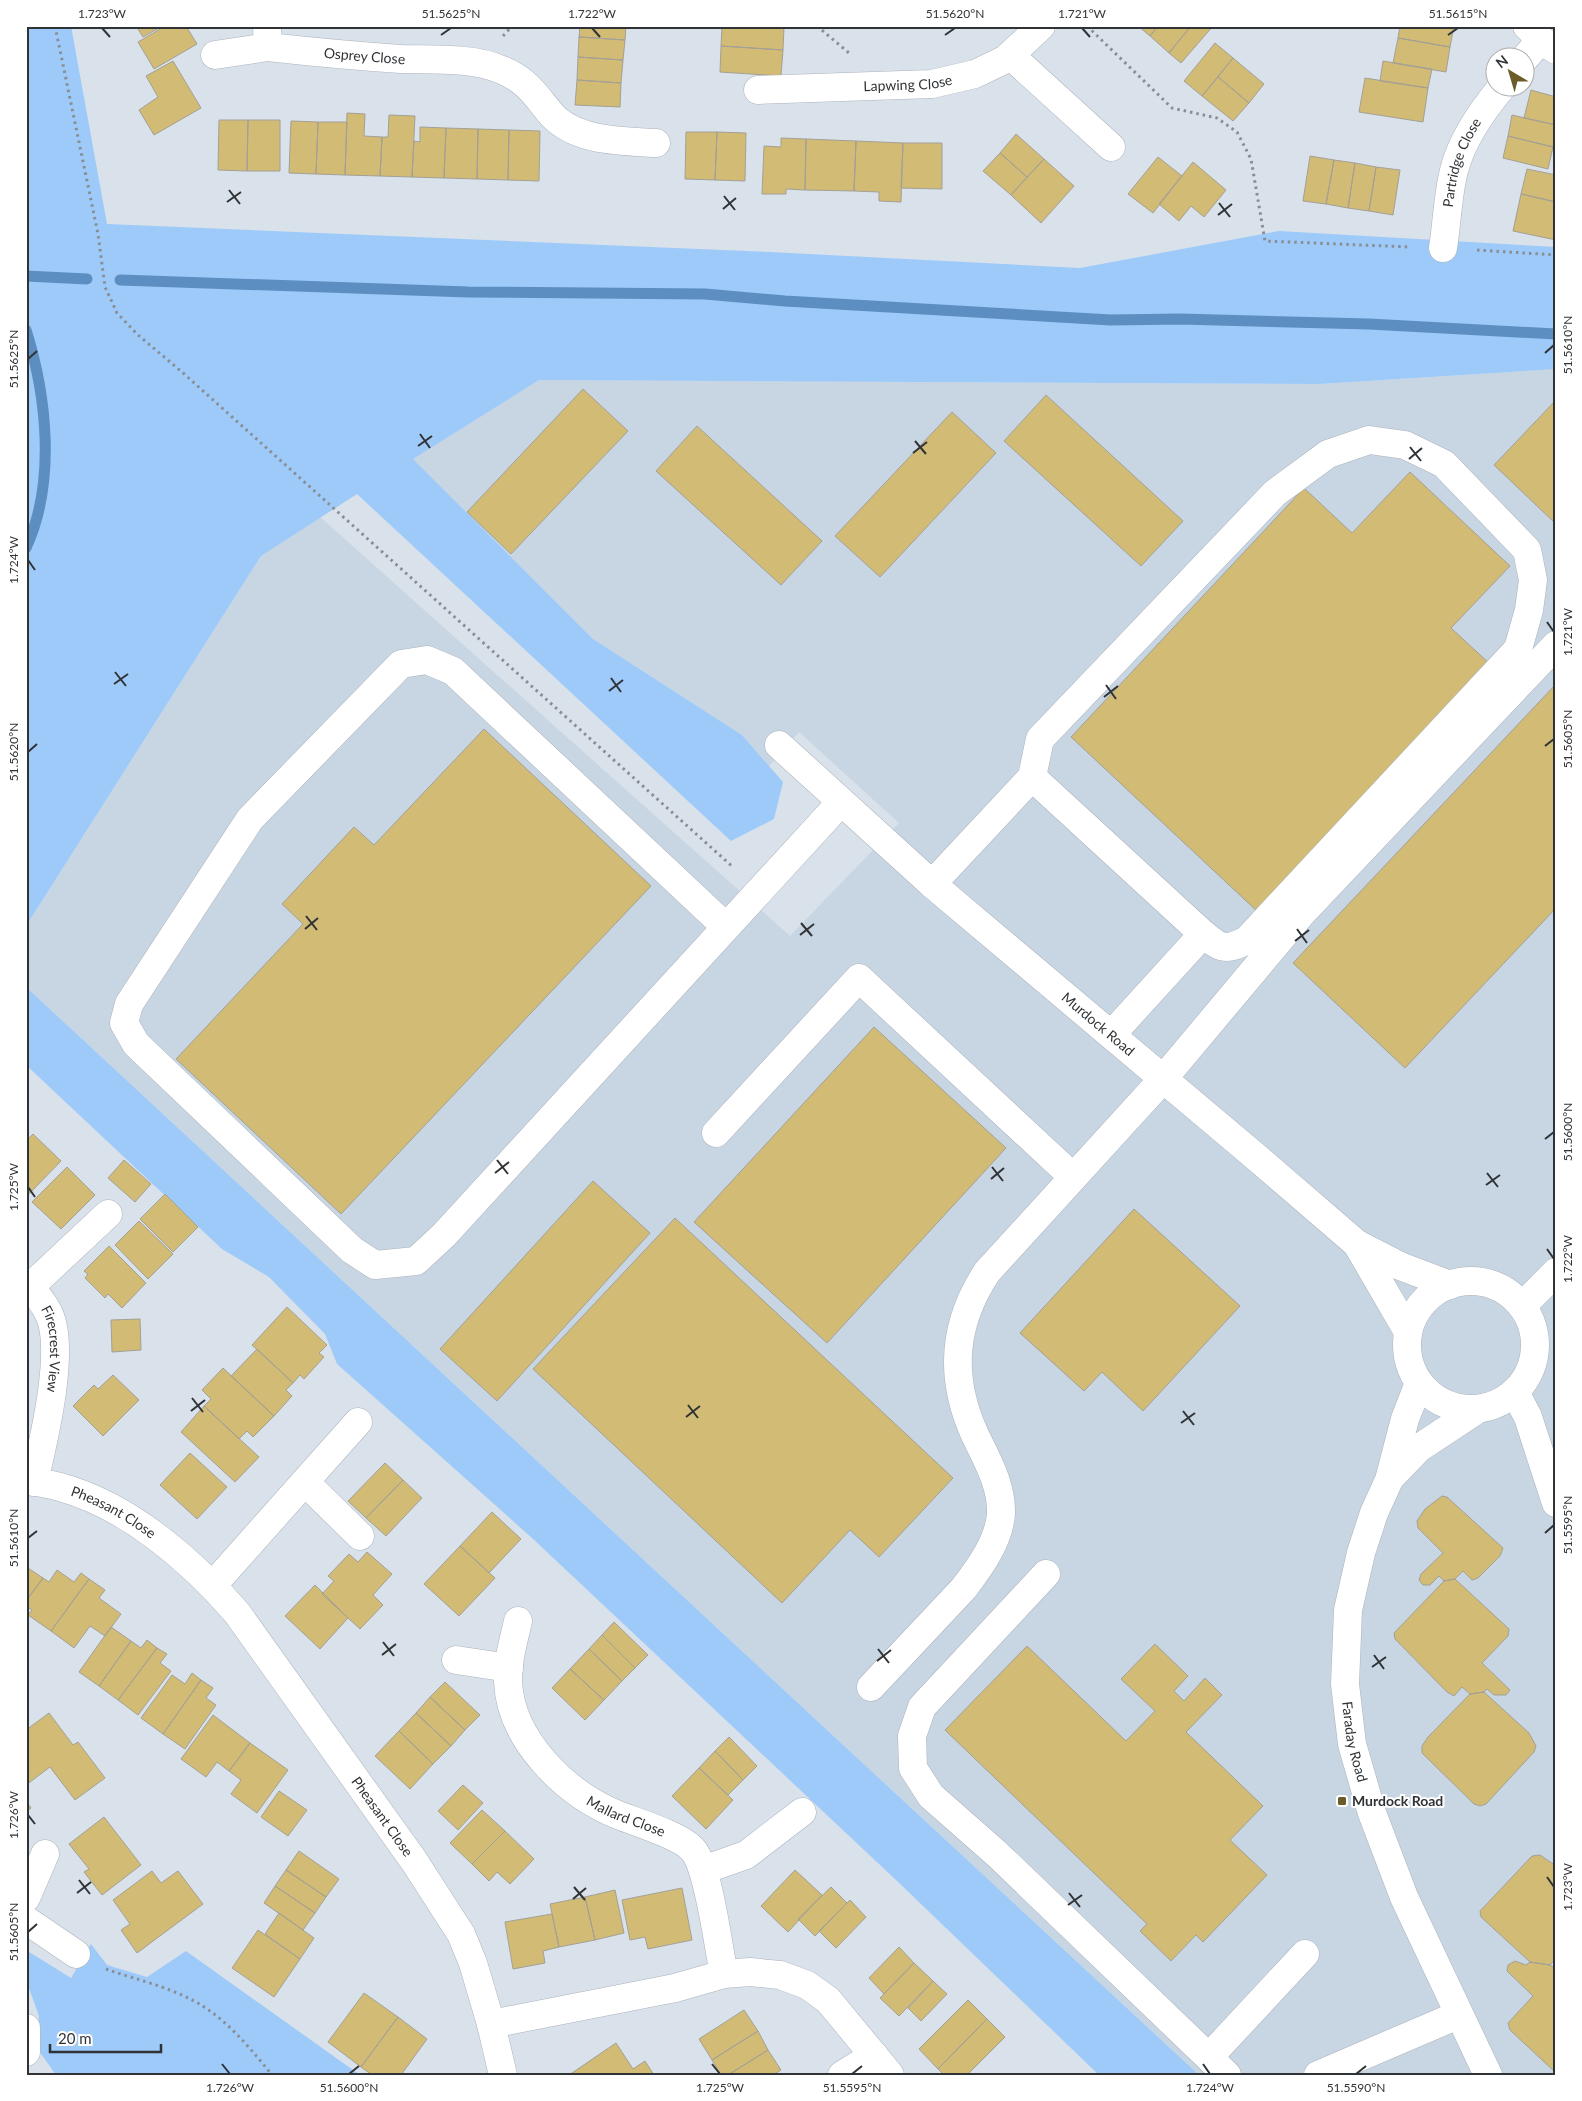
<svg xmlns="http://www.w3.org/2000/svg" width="1582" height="2101" viewBox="0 0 1582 2101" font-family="Lato,sans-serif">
<rect width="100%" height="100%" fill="#d9e1ea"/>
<!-- built -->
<path fill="#c8d6e3" d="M1556,369V2075H1199L26,987V926L261,556L320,517L790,936L899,823L799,732L769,766L742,735L593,639L412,459L539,380L1319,384Z"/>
<!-- green -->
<path fill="#9ecafa" d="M26,26H71L107,224L770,252L1080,268L1279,231L1556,247V369L1319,384L539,380L413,459L593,639L742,735L783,782L774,819L731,841L357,494L261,556L26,926Z
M26,987L1199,2075H1099L896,1880L532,1538L337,1364L325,1334L269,1277L222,1249L26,1065Z
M91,1944L107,1965L147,1977L186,1951L360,2075H56L37,2048L39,2016L26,1980V1950L71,1978Z"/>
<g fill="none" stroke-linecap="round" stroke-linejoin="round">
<!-- stream -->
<path stroke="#5d8ec1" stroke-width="11" d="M26,276L87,279
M120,280L468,292L705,294L785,301L1111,320L1180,319L1369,324L1556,334
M26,330C47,397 56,483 26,548"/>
</g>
<!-- building -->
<path fill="#d2bb74" stroke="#a3a096" d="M136,26H162L143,37Z
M165,26H186L197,44L154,69L138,42Z
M580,26H626L625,40L579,37Z
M722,26H784L783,50L721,46Z
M1138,26H1158L1150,36Z
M1158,26H1191L1169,53L1150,36Z
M1191,26H1213L1181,63L1169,53Z
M1400,26H1454L1450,47L1398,38Z
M579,37L625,40L623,60L578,57Z
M1398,38L1450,47L1446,72L1393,63Z
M1215,43L1233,58L1202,96L1184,81Z
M721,46L783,50L781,76L720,72Z
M578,57L623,60L621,83L577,80Z
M1233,58L1264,84L1249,103L1218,77Z
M173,61L201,108L154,135L139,110L158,97L146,76Z
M1383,61L1432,69L1428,88L1380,81Z
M1218,77L1249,103L1233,121L1202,96Z
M1365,78L1428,88L1423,122L1359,112Z
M577,80L621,83L620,107L575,105Z
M1531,90L1556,97V125L1524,118Z
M347,113L365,114L364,136L382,137L380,176L345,175Z
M389,115L415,116L412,177L380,176L382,137H388Z
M1512,115L1556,125L1553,147L1508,136Z
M219,120H248L247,171L218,170Z
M248,120H280V171H247Z
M291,121L318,122L316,174L289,173Z
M318,122H347L345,175L316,174Z
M420,127L446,128L444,178L412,177L414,141L420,142Z
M446,128L478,129L477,179L444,178Z
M478,129L509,130L508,180L477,179Z
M509,130L540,131L539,181L508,180Z
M686,132H717L715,180L685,179Z
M717,132L746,133L745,181L715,180Z
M1016,134L1044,159L1027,177L1000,153Z
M1508,136L1553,147L1548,169L1503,158Z
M781,138L806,139L805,190L786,189V194H762L764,146L781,147Z
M806,139L856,141L854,191L805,190Z
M856,141L903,143L901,202L879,201V192L854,191Z
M903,143H942V189L901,188Z
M1000,153L1027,177L1011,195L983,171Z
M1310,156L1334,160L1326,204L1303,201Z
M1158,157L1182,176L1153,213L1128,194Z
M1044,159L1074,186L1041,223L1011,195Z
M1334,160L1355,163L1348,208L1326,204Z
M1193,162L1226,190L1204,217L1191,206L1179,221L1159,204Z
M1355,163L1376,167L1369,211L1348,208Z
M1376,167L1400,170L1393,215L1369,211Z
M1527,169L1556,175V202L1521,194Z
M1521,194L1556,202V240L1513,231Z
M583,389L628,431L511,554L467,512Z
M1046,395L1183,521L1141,566L1004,441Z
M1556,400V524L1494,465Z
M952,412L996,453L880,577L835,536Z
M697,426L822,541L781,585L656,471Z
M1410,472L1510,566L1451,628L1491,665L1259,913L1071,737L1304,488L1352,533Z
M1556,684V908L1405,1068L1293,963Z
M484,729L651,886L341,1214L176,1059L303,924L282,904L354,827L374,845Z
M874,1027L1006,1148L827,1343L694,1222Z
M33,1134L61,1161L26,1197V1141Z
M124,1160L151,1184L135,1202L108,1178Z
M67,1167L95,1195L61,1229L32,1202Z
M593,1181L650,1233L497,1401L440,1349Z
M165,1194L198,1227L173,1252L140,1219Z
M1134,1209L1240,1306L1143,1411L1102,1372L1084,1391L1020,1333Z
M675,1218L953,1478L879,1557L850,1530L782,1603L533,1369Z
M139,1221L173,1254L148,1279L115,1245Z
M109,1246L146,1283L122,1308L108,1294L105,1298L85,1278L88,1274L84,1271Z
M287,1307L327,1345L319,1353L324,1357L304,1379L300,1375L293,1383L252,1345Z
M140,1319L141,1350L112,1352L111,1320Z
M257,1349L293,1383L286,1390L292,1396L274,1416L231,1376Z
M223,1368L274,1416L253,1437L247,1431L239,1439L204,1406L211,1399L202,1390Z
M113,1375L139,1400L103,1436L73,1406L94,1385L98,1389Z
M204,1406L259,1457L235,1482L181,1432Z
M190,1453L227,1487L197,1519L160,1485Z
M385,1463L403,1480L366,1518L348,1501Z
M403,1480L422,1498L386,1536L366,1518Z
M1442,1496L1447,1497L1503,1548L1500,1556L1478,1578L1472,1580L1463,1571L1455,1579L1444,1581L1439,1576L1430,1585H1423L1419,1580L1421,1574L1443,1553L1418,1528L1417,1521L1425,1509Z
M492,1512L521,1539L489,1573L460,1546Z
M460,1546L495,1578L459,1616L424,1584Z
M367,1552L392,1574L373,1595L383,1605L360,1629L322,1594L334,1581L328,1576L349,1554L358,1562Z
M28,1568L43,1578L26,1601V1570Z
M57,1570L74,1582L81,1573L89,1579L51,1631L28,1615L32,1610L26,1606V1601L43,1578L49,1582Z
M89,1579L105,1590L99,1598L121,1614L105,1636L90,1626L74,1648L51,1631Z
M1455,1579L1509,1629L1508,1636L1482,1663L1510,1690L1506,1695H1494L1487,1689L1484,1692L1470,1694L1462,1687L1454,1696L1447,1692L1395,1639L1394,1633L1444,1581Z
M315,1585L348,1618L320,1649L285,1616Z
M614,1622L648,1655L635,1668L602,1635Z
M111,1627L131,1641L99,1686L79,1672Z
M602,1635L635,1668L622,1681L589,1649Z
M147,1640L157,1648L118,1700L99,1686L131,1641L141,1648Z
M1155,1644L1188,1676L1174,1691L1184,1701L1205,1678L1222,1695L1186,1732L1263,1806L1230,1840L1267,1875L1203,1942L1196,1935L1171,1961L1140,1931L1147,1924L945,1730L1027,1646L1126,1741L1155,1711L1121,1679Z
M157,1648L167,1654L160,1663L171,1671L138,1715L118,1700Z
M589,1649L622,1681L604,1700L570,1669Z
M570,1669L604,1700L585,1720L552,1688Z
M192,1673L201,1680L163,1734L141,1718L172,1675L185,1684Z
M201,1680L213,1688L206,1698L216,1705L185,1749L163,1734Z
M445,1682L480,1715L465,1730L430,1697Z
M1484,1692L1529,1733L1536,1746L1534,1752L1486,1804L1480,1806L1474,1804L1422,1753V1746L1428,1737L1470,1694Z
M430,1697L465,1730L451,1746L416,1713Z
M49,1713L73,1745L78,1742L105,1778L75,1800L50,1767L26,1785V1730Z
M416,1713L451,1746L433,1764L399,1731Z
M213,1715L250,1743L229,1771L217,1762L206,1777L181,1759Z
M399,1731L433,1764L410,1789L375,1756Z
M729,1737L757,1766L743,1780L715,1751Z
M250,1743L288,1770L257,1813L231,1794L241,1780L229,1771Z
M715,1751L743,1780L728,1795L699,1768Z
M699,1768L733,1800L706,1829L672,1796Z
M463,1785L483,1803L458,1830L438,1811Z
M279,1791L307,1810L288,1836L261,1817Z
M26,1801L31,1808L26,1812Z
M482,1810L505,1831L472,1864L450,1843Z
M104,1817L141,1865L102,1895L84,1872L89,1869L69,1844Z
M505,1831L534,1859L510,1884L497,1872L489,1881L472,1864Z
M299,1851L339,1879L326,1897L286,1870Z
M1540,1855L1556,1866V1958L1550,1965L1530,1962L1481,1917L1480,1911L1532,1856Z
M286,1870L326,1897L315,1913L275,1886Z
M795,1870L822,1895L788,1932L761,1906Z
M152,1871L161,1883L178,1871L203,1904L137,1953L121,1930L130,1924L113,1900Z
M275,1886L315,1913L303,1930L264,1903Z
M831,1887L847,1903L815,1936L798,1919Z
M682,1888L692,1940L648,1949L645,1937L630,1940L622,1900Z
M615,1890L624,1933L595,1940L585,1897Z
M585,1897L595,1940L559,1947L550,1904Z
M850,1900L866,1917L836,1948L819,1931Z
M279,1913L314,1938L300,1959L265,1934Z
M552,1914L559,1947L543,1951L545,1963L513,1969L505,1922Z
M258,1930L300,1959L274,1997L232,1968Z
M899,1947L914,1963L884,1994L869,1978Z
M1515,1961L1526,1965L1530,1962L1550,1965L1556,1969V2073L1510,2030L1508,2023L1533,1996L1507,1971L1508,1965Z
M914,1963L933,1981L899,2016L880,1998Z
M933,1981L947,1994L921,2021L908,2008Z
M364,1993L398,2017L361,2067L328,2042Z
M968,2000L987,2019L938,2069L919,2049Z
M744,2010L758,2031L712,2060L699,2039Z
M398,2017L427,2039L401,2075H372L361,2067Z
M987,2019L1005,2037L967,2075H944L938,2069Z
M758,2031L768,2050L728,2075H721L712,2060Z
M616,2043L633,2069L645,2061L654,2075H569Z
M768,2050L781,2070L773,2075H728Z"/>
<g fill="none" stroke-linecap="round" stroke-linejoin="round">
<defs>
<g id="minor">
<path id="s1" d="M267,26L268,47C313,52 356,56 401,59C433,60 472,57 502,70C528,81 535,95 552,115C577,142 623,141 656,143"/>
<path d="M1527,26L1541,40L1556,50"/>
<path d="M215,55L268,47"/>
<path d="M1010,55L1111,147"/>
<path d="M1524,59L1541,40"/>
<path id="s2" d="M758,90L932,84L975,74L1006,59L1041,26"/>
<path id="s3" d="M1443,248C1447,224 1448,189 1455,167C1463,138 1482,111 1501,88"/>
<path id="s4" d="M779,745L932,884L1256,1157L1357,1244L1400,1266L1450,1285"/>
<path d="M1032,777L1040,739L1275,493L1328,454L1369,440L1405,445L1444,464L1527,550L1533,580L1529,610L1518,649L1247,940C1226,951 1221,949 1203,934"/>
<path d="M932,884L1032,777L1203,934L1111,1035"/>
<path d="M726,927L453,671L427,660L401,664L250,819L129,1004L124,1023L136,1044L352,1250L375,1265L416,1261L444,1235L841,802"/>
<path d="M716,1133L859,978L1073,1177"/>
<path d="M1357,1244L1408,1332"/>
<circle cx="1471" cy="1345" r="64"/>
<path id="s5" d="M26,1282C34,1292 44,1302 49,1314C66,1350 43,1443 34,1482"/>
<path d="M30,1287L108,1214"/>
<path d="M1522,1306L1556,1272"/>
<path id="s6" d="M1419,1383L1405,1419L1389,1480L1374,1513L1361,1553L1348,1610L1345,1684L1352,1744L1372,1813L1404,1897L1488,2075"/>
<path d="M1515,1392L1528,1417L1556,1503"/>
<path d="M1391,1477L1419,1448L1478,1409"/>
<path id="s7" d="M26,1480C38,1482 49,1484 60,1487C129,1506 191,1560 237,1613L414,1861L461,1934L473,1963L491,2024L503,2075"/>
<path d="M305,1482L360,1536"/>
<path d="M1046,1574L922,1707L912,1736L913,1768L931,1796L997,1854L1227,2075"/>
<path d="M213,1585L358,1422"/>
<path id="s8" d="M518,1621C514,1640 507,1661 508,1681C510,1740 566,1794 618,1815C636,1822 682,1836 693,1850C709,1868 718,1947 724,1974"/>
<path d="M456,1660L509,1668"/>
<path d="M871,1687L964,1588C980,1567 999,1541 1001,1514C1002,1485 987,1460 975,1435C949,1378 952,1325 987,1272L1163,1079L1302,913L1556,645"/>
<path d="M703,1870L746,1855L802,1812"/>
<path d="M26,1898L45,1854"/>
<path d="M26,1920L76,1954"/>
<path d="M491,2024L675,1988L724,1974L750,1972L780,1975L807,1985L828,2000L890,2075"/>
<path d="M26,2028V2052"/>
<path d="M1209,2057L1305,1954"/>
<path d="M842,2075L874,2055"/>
<path d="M1318,2075L1458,2015"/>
</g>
</defs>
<!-- minor casing -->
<use href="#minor" stroke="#acb3bc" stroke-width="29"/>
<!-- path -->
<path stroke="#888e94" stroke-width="3" stroke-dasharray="2.5 4" stroke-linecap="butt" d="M55,26L98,234L105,287L117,313L138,335L182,372L734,868
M817,26L849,53
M1087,26L1172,108L1217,118L1237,132L1251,159L1265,241L1410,247
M503,36L512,26
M1477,250L1556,255
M106,1969C140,1981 180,1989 210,2011C234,2028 254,2053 272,2075"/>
<!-- minor -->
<use href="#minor" stroke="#fff" stroke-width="28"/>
</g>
<!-- ticks -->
<path fill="none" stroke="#303336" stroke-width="2" d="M102,28L110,37M592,28L600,37M1082,28L1090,37M441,35L451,28M945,35L955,28M1448,35L1458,28M229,190L240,204M724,196L735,210M227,202L241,192M1219,203L1230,217M723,209L736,198M1218,215L1232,204M1545,353L1554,345M28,359L37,351M420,434L430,448M915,441L926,454M418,446L432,436M1410,447L1421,461M913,453L927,442M1409,459L1422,448M28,560L35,570M1547,622L1554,632M115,672L126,686M611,678L621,692M114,684L128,674M1106,685L1116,699M609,691L623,680M1104,697L1118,686M1545,746L1554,739M28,752L37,744M306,916L317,930M801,923L812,936M305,929L318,918M1297,929L1307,943M800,935L814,924M1295,941L1309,930M1545,1139L1554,1132M497,1160L508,1174M992,1167L1003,1181M495,1173L509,1162M1487,1173L1498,1187M991,1179L1004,1168M1486,1185L1500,1175M28,1187L35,1197M1547,1249L1554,1259M192,1398L203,1412M688,1405L698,1418M191,1411L205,1400M1183,1411L1194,1425M686,1417L700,1406M1181,1423L1195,1413M1545,1533L1554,1525M28,1538L37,1531M383,1642L394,1656M878,1649L889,1663M382,1655L396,1644M1374,1655L1384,1669M877,1661L891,1650M1372,1667L1386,1657M28,1815L35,1824M1547,1877L1554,1887M79,1880L90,1894M574,1887L585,1900M77,1893L91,1882M1069,1893L1080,1907M573,1899L586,1888M1068,1905L1082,1895M28,1932L37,1924M222,2064L230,2074M712,2064L720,2074M1203,2064L1210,2074M349,2074L359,2066M852,2074L862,2066M1356,2074L1366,2066"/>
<!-- markers -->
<rect fill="#6c5c29" stroke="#fff" stroke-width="2" x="1337" y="1796" width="10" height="10" rx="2.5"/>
<g text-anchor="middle" stroke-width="4" stroke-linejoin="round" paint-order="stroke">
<!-- street labels -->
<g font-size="14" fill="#303336" stroke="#fff">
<text dy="5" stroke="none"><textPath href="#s1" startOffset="118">Osprey Close</textPath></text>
<text dy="5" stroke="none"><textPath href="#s2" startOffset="150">Lapwing Close</textPath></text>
<text dy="5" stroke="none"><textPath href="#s3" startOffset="88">Partridge Close</textPath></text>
<text dy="5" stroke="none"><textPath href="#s4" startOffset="424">Murdock Road</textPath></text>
<text dy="5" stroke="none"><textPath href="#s5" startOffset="75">Firecrest View</textPath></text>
<text dy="5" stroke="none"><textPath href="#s7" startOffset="94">Pheasant Close</textPath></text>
<text dy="5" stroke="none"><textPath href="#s6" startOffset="371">Faraday Road</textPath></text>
<text dy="5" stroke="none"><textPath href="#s8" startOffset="251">Mallard Close</textPath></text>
<text dy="5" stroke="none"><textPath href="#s7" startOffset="505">Pheasant Close</textPath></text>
</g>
<!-- poi labels -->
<g font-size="14" font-weight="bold" fill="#303336" stroke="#fff" text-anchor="start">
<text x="1352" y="1806">Murdock Road</text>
</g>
</g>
<!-- border -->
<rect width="1582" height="2101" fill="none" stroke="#ffffff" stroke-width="55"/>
<!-- north arrow -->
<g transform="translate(1510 72) rotate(322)"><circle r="24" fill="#ffffff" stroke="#acadaf"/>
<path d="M0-4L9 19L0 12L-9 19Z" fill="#6c5c29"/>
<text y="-8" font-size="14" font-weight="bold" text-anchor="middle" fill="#303336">N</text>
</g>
<!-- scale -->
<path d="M50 2044v8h111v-8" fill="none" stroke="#303336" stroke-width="2.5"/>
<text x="58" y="2044" font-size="15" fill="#303336" stroke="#ffffff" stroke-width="4" paint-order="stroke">20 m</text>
<rect x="28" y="28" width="1526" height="2046" fill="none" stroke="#303336" stroke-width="2"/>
<g font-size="12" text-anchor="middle" fill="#303336">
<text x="102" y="18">1.723°W</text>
<text x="451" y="18">51.5625°N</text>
<text x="592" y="18">1.722°W</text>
<text x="955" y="18">51.5620°N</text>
<text x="1082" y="18">1.721°W</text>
<text x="1458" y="18">51.5615°N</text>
<text transform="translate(1568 345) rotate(-90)" y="4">51.5610°N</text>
<text transform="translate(14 359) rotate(-90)" y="4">51.5625°N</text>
<text transform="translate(14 560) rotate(-90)" y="4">1.724°W</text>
<text transform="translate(1568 632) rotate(-90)" y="4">1.721°W</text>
<text transform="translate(1568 739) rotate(-90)" y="4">51.5605°N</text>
<text transform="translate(14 752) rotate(-90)" y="4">51.5620°N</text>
<text transform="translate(1568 1132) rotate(-90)" y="4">51.5600°N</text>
<text transform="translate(14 1187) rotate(-90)" y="4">1.725°W</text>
<text transform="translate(1568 1259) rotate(-90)" y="4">1.722°W</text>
<text transform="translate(1568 1525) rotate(-90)" y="4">51.5595°N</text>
<text transform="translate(14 1538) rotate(-90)" y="4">51.5610°N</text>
<text transform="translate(14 1815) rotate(-90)" y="4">1.726°W</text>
<text transform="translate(1568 1887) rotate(-90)" y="4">1.723°W</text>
<text transform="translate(14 1932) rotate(-90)" y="4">51.5605°N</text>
<text x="230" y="2092">1.726°W</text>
<text x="349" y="2092">51.5600°N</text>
<text x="720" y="2092">1.725°W</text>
<text x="852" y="2092">51.5595°N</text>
<text x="1210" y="2092">1.724°W</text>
<text x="1356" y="2092">51.5590°N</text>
</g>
</svg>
